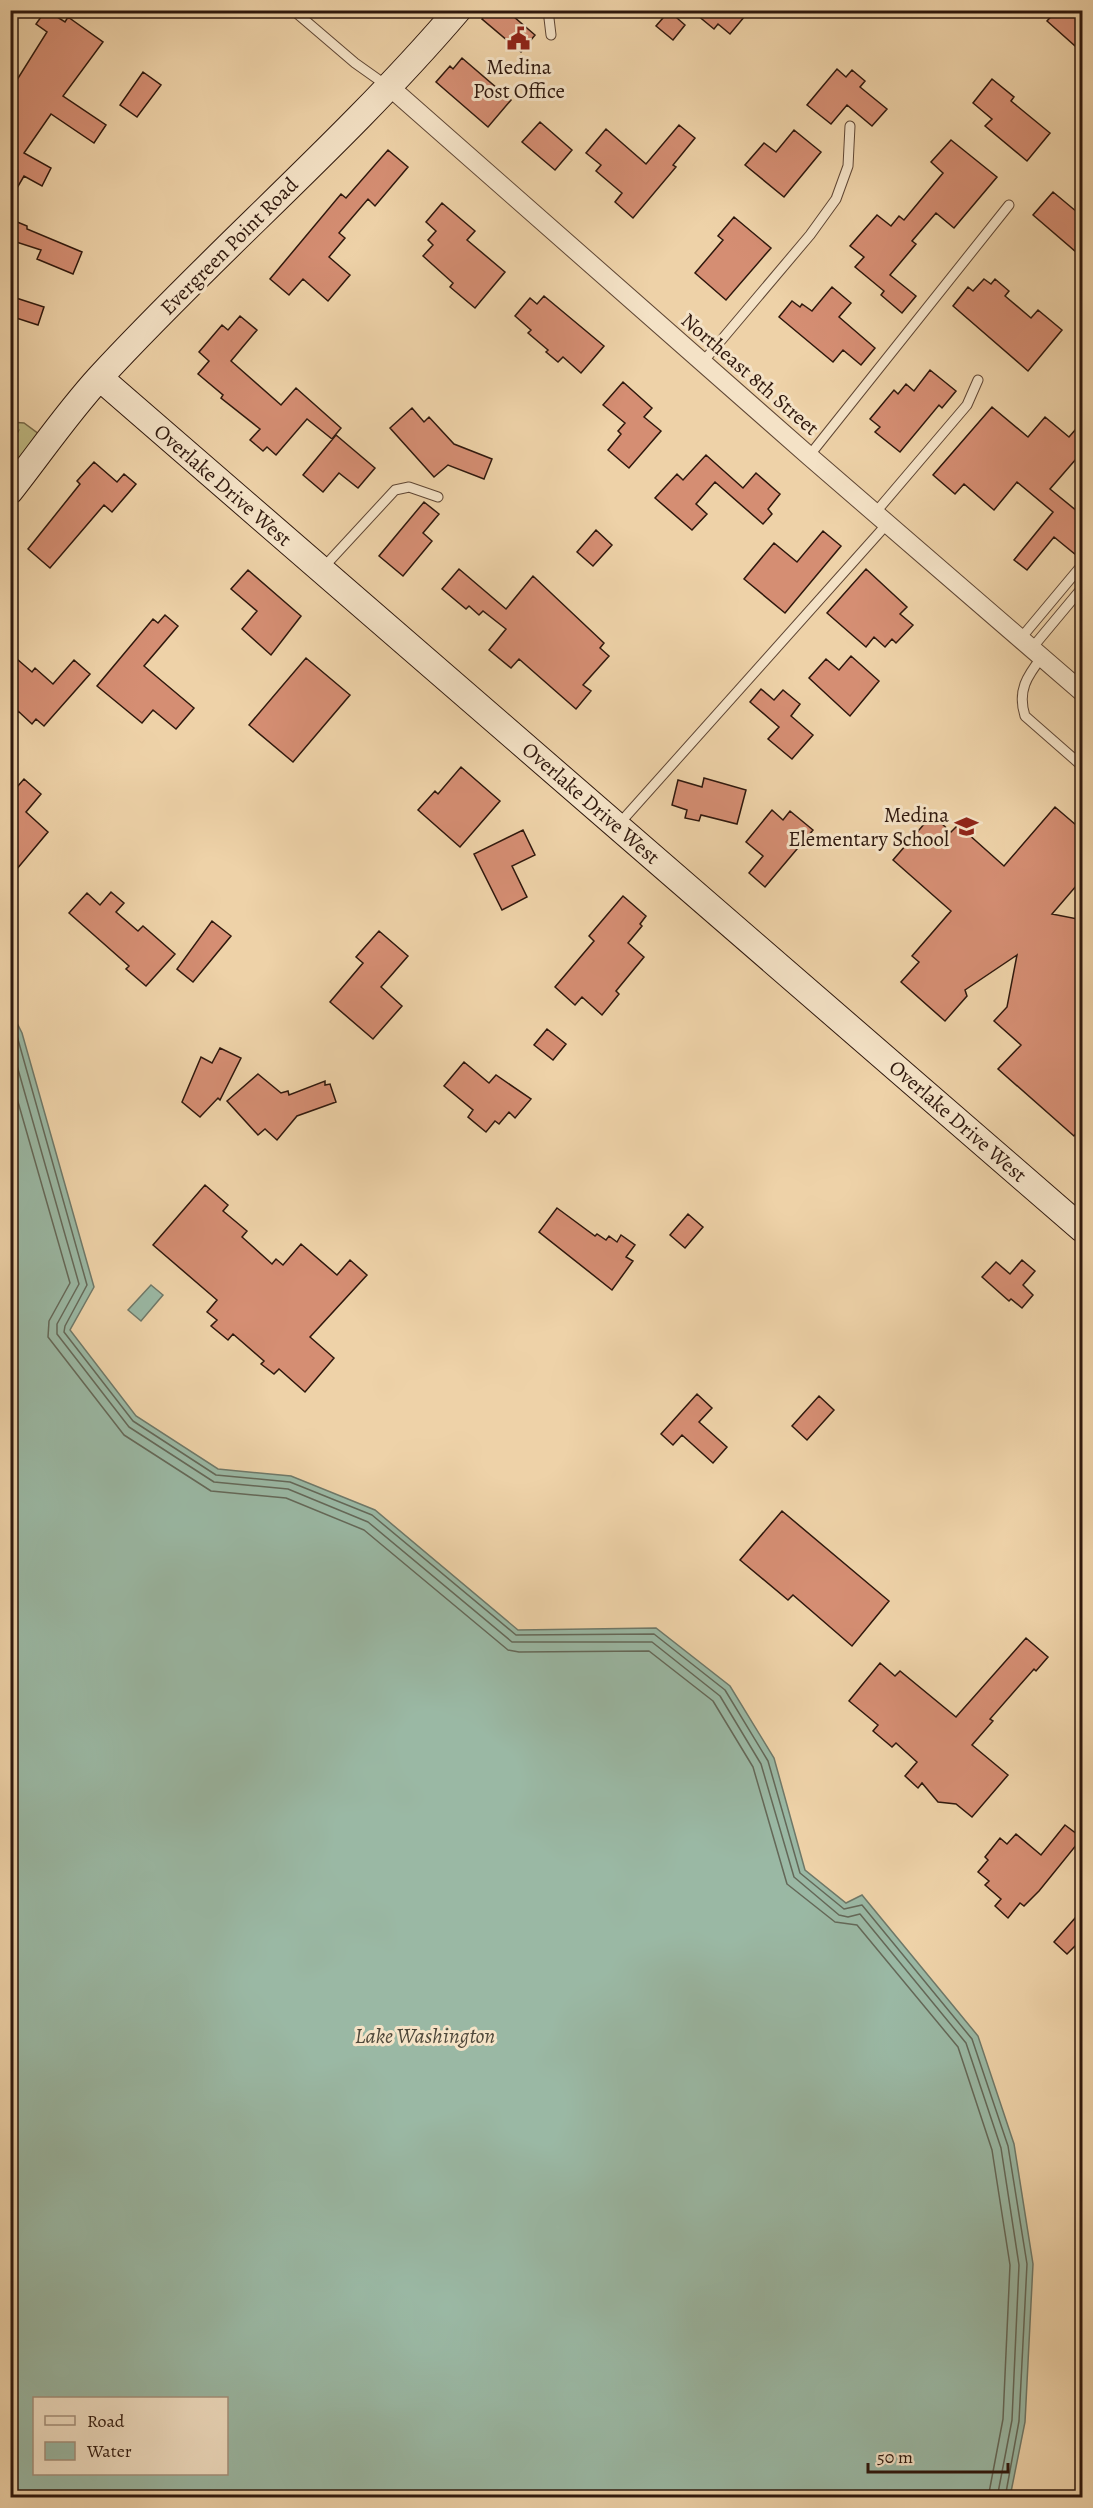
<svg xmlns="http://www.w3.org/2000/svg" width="1093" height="2508" viewBox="0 0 1093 2508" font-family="Alegreya,serif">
<rect width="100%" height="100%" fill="#eed2a8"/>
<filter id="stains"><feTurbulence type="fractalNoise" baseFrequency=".00333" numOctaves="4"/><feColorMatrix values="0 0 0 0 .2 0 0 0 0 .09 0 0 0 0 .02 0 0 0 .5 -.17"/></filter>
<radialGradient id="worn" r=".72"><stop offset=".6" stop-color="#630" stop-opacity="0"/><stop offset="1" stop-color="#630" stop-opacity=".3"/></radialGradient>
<!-- green -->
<path fill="#bfba83" stroke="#776948" stroke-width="1.5" d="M11,422L24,423L55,446L11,503Z"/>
<!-- water -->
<path fill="#9ab8a4" stroke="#6f7868" stroke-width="1.5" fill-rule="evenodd" d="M11,1011L22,1033L94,1287L70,1330L136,1416L218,1469L291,1476L375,1510L518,1630L656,1628L730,1686L774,1758L805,1870L846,1903L862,1895L978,2036L1014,2144L1033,2264L1025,2422L1010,2497H11ZM34,2398H226V2474H34Z
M151,1285L163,1295L141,1321L128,1310Z"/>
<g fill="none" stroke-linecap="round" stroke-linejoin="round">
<!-- shore -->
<path stroke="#646858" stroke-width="1.5" d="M10,1024L17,1036L87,1285L65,1326L64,1332L133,1421L216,1475L290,1482L372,1515L516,1635L654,1634L725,1690L768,1761L800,1873L844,1909L862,1905L972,2039L1008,2146L1027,2264L1019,2421L1005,2498
M10,1041L79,1284L57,1324V1334L129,1427L214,1482L288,1489L368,1522L512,1642H652L720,1696L761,1764L794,1877L839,1915L848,1917L860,1914L966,2043L1001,2148L1019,2265L1012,2420L997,2498
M10,1074L70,1283L49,1321L48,1337L124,1435L211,1491L286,1498L364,1530L508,1650L519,1652L649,1651L713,1701L753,1767L787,1884L835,1922L857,1925L958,2047L992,2150L1010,2265L1003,2419L988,2498"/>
</g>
<!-- building -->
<path fill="#d58e73" stroke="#2f180d" stroke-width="1.5" d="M46,10L65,22L68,17L103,42L63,96L106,125L94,143L51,114L24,153L51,168L42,186L24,176L10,200V91L47,32L36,24Z
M488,10H506L535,35L521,52L482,19Z
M691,10H750L730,34L718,24L714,29Z
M1057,10H1083V53L1047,21Z
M669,11L685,25L673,40L656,26Z
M462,58L511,100L488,127L436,82L450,66L453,69Z
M837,69L846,77L852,70L865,81L860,87L887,109L872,126L847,105L831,124L807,105Z
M143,72L161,85L137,117L120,105Z
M992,79L1014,97L1011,101L1050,133L1027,161L985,126L992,119L973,103Z
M540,122L572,150L555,170L522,142Z
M679,125L695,138L673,165L676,167L633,218L615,202L622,193L596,171L601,165L586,153L606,129L646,164Z
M794,130L821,152L784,197L745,165L764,143L776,152Z
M951,140L997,177L954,228L936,213L912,241L916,244L890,275L916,296L902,313L881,295L884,291L855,267L864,257L850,246L877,215L891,226L899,216L904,220L943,173L931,162Z
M388,150L408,167L375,206L368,199L339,233L345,238L329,257L350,275L328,301L303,279L289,295L270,279L341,194L346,198Z
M1053,192L1083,217V258L1033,215Z
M442,203L475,231L467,240L505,272L475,308L450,287L453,283L423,256L433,245L428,240L436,231L426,222Z
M734,217L771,248L726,300L695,273L723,240L718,236Z
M10,219L27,226V229L82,252L73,274L37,259L41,250L10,240Z
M984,279L991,284L995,279L1009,291L1005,296L1031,318L1038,310L1062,330L1028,371L953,306L968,287L973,291Z
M832,287L851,303L839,317L875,348L861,365L843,350L833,362L779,317L792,301L800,307L802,304L812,311Z
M10,296L44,307L38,325L10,316Z
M544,296L604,346L581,373L563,357L558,362L546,352L548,350L528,333L531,330L515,316L530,298L537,304Z
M240,316L257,330L231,361L281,405L296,388L341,428L332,439L307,419L276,455L267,447L263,451L250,440L260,429L221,398L223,395L198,374L209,361L199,352L222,325L228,330Z
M930,370L956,391L942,408L939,405L900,452L875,432L880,427L870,419L894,390L898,394L906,384L914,391Z
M623,382L652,408L644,417L661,431L629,468L608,450L621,434L618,431L625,423L603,405Z
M992,407L1028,437L1045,417L1069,437L1083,421V451L1050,489L1083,516V547L1076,555L1054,537L1027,570L1014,560L1053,512L1017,482L994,510L964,484L955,494L933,475Z
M412,408L424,422L429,417L454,444L492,459L484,479L448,465L434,477L390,428Z
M336,435L375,468L358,488L339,473L323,492L303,475Z
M706,455L743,488L756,473L780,494L768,509L772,514L763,524L715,482L696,504L707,514L692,530L655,498L677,474L683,480Z
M94,462L117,482L124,474L136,484L112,512L104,505L50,568L28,549L80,484L77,481Z
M424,502L439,514L423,533L432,541L403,576L379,556Z
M596,530L612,545L593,566L577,552Z
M823,531L841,546L785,613L744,579L774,543L797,562Z
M459,569L506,609L533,576L604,643L600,648L609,656L583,685L591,691L576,709L519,659L511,668L489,650L506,629L483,611L479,615L469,606L466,609L442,589Z
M866,569L907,607L900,614L913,625L896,643L892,639L885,647L874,637L866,647L827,613Z
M248,570L301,616L271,655L242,629L257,611L231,589Z
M165,615L178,626L144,666L194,708L176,729L153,710L142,723L97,686L153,619L158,623Z
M10,653L32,672L35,668L53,684L74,660L90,674L44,726L36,719L32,724L18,711L10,720Z
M851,656L879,681L850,716L809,678L826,659L839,670Z
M306,658L350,695L293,762L249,725Z
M761,689L774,700L783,690L800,704L791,716L813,735L792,759L768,739L779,727L750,702Z
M461,767L500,801L460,847L418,810L435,791L438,794Z
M704,778L746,790L737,824L701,815L699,821L685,818L687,810L672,805L678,780L702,787Z
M24,779L41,794L26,812L48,832L11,876L10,795Z
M1055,807L1083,831V878L1052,914L1083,920V1125L1074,1136L998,1069L1021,1045L994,1021L1007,1007L1017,955L965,990L967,996L945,1021L901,982L919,962L912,956L951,911L893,860L932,815L951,832L958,825L1004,866Z
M772,810L783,820L790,811L813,830L765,887L749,873L763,856L746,842Z
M523,830L535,855L512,866L527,897L502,910L474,854Z
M111,892L124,903L116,912L138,931L143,926L175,954L146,986L126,969L129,966L69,913L87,893L100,905Z
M623,896L646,916L640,924L642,926L628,943L644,957L616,991L619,994L602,1015L582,997L575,1005L555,987L594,941L589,936Z
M212,921L231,936L193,982L177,969Z
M379,931L408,956L381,987L402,1006L373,1039L330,1002L363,963L356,957Z
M547,1029L566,1044L553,1060L534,1045Z
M220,1048L241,1058L220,1100L218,1098L200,1117L182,1102L201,1057L212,1063Z
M464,1062L489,1083L496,1075L531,1099L515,1118L509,1112L499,1124L495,1121L486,1132L468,1117L473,1110L444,1086Z
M258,1074L281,1093L288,1091L289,1095L325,1081V1085L330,1084L336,1102L297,1116L277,1140L265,1129L258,1135L227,1101Z
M205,1185L228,1205L223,1211L247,1231L242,1237L272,1264L276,1259L283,1265L301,1244L337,1275L350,1260L367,1275L310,1337L334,1358L305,1392L279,1369L274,1374L261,1364L264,1361L233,1334L228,1340L211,1326L217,1320L207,1312L217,1300L153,1245Z
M557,1208L595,1236L597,1234L606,1240L609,1236L617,1242L621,1235L635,1245L626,1257L633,1261L612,1290L539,1232Z
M688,1214L703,1227L685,1248L670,1235Z
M1022,1260L1035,1271L1023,1285L1033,1295L1022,1308L1011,1299L1009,1301L982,1277L996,1262L1010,1274Z
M697,1394L712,1408L699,1422L727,1447L713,1463L682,1435L673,1445L661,1434Z
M819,1396L834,1410L807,1440L792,1426Z
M782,1511L889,1601L852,1646L793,1595L788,1600L740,1560Z
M1026,1638L1048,1657L1036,1671L1034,1669L990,1719L993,1721L972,1745L1008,1775L972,1817L956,1804L938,1802L922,1783L918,1788L905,1776L917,1762L896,1743L892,1747L873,1731L878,1725L849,1701L880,1663L895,1676L900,1671L956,1717Z
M1065,1825L1082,1838L1039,1891L1024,1906L1020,1903L1008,1918L995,1906L1001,1899L985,1885L989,1881L978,1872L988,1860L985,1857L1000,1838L1007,1844L1016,1834L1041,1855Z
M1083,1909V1938L1067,1954L1054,1942Z"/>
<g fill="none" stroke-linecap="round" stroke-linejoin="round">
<defs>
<path id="lane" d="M293,10L355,63L386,85
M548,10L551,35
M702,363L810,235L836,199L848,166L850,126
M809,456L1009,205
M875,513L967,405L978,380
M322,569L395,490L409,487L438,497
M1021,638L1082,565
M1032,648L1082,588
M1042,657C1027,676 1017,691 1025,716L1082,766
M619,824L887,524"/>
<path id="street" d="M391,88L809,456L1082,692"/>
<path id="secondary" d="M100,378L1082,1229
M10,491C40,453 67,413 100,377C216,251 347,140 458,10"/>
</defs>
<!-- lane casing -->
<use href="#lane" stroke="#5f4634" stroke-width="11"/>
<!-- street casing -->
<use href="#street" stroke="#5f4634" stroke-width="20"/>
<!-- secondary casing -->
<use href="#secondary" stroke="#2f180d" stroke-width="28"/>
<!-- path -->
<path stroke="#2f180d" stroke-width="3" stroke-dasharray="1.5 3" stroke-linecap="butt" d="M10,428L19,431"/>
<!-- lane -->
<use href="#lane" stroke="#f4e2c6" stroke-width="9"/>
<!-- street -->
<use href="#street" stroke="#f4e2c6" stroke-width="18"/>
<!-- secondary -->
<use href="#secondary" stroke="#f4e2c6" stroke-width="26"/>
</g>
<!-- icons -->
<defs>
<symbol id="civic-bare" viewBox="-9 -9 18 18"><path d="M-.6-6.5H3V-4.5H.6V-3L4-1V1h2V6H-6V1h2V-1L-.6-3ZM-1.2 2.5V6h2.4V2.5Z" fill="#8f2418" stroke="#f4e2c6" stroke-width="2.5" paint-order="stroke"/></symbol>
<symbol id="school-bare" viewBox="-9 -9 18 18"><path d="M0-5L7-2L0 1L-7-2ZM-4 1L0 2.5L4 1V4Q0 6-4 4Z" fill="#8f2418" stroke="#f4e2c6" stroke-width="2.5" paint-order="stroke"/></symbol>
</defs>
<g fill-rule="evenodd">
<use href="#civic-bare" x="502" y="22" width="33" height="33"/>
<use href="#school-bare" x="950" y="810" width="33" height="33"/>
</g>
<g text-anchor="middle" stroke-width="6" stroke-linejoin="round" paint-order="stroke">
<!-- poi labels -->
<g font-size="21" fill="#2f180d" stroke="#f4e2c6">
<text x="519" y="74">Medina<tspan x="519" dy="24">Post Office</tspan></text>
<text x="949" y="822" text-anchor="end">Medina<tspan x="949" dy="24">Elementary School</tspan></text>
</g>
<!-- street labels -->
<g font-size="21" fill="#2f180d" stroke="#f4e2c6">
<text transform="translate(229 246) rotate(-45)" y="7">Evergreen Point Road</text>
<text transform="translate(750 374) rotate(41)" y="7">Northeast 8th Street</text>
<text transform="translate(223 485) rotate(41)" y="7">Overlake Drive West</text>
<text transform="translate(591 803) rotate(41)" y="7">Overlake Drive West</text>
<text transform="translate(958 1121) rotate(41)" y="7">Overlake Drive West</text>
</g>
<!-- water labels -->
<g font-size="22" font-style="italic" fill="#4f483a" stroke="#f4e2c6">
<text x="425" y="2043">Lake Washington</text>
</g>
</g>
<!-- margin -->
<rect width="1093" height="2508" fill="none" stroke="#eed2a8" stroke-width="36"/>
<rect x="12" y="12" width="1069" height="2484" fill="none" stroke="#2f180d" stroke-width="3"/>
<rect x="18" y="18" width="1057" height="2472" fill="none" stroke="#2f180d" stroke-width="1.5"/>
<!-- legend -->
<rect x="33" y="2397" width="195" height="78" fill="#f4e2c6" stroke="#a5917c" stroke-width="1.5"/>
<rect x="45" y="2416" width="30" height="9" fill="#f4e2c6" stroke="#a5917c" stroke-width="1.5"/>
<text x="87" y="2427" font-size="18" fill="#2f180d">Road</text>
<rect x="45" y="2442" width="30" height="18" fill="#9ab8a4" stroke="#a5917c" stroke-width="1.5"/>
<text x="87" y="2457" font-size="18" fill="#2f180d">Water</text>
<!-- scale -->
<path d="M868 2463v9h140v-9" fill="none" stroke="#2f180d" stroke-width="3"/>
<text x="877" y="2463" font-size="18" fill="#2f180d" stroke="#f4e2c6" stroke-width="4.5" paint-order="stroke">50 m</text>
<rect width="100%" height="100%" filter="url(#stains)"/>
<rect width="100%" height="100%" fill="url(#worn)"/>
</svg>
